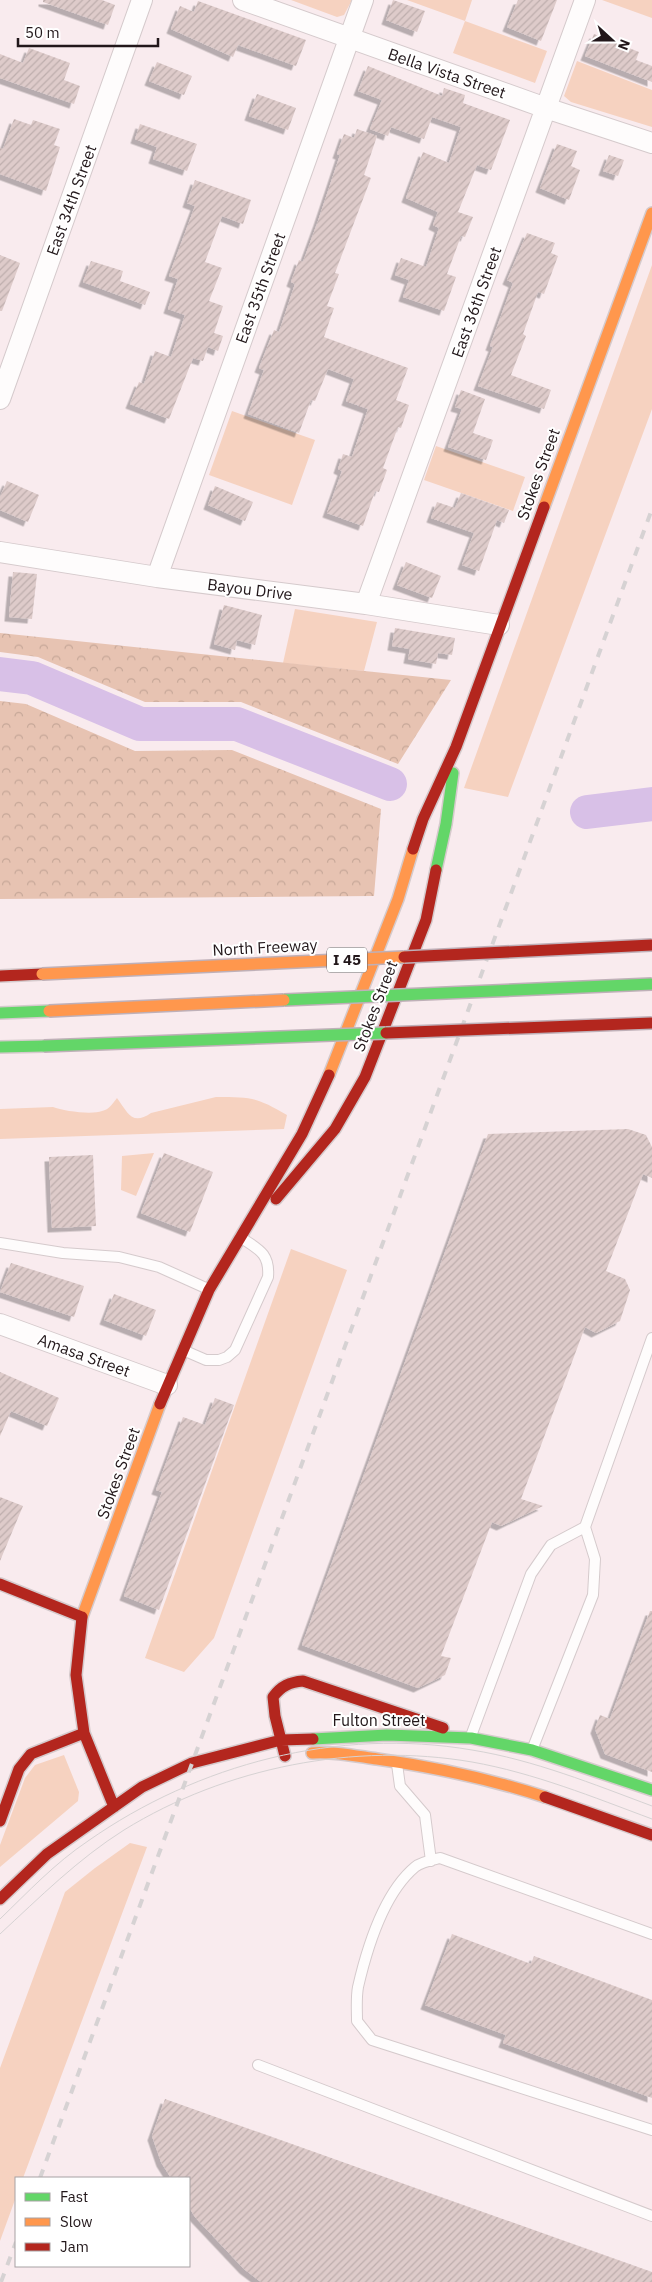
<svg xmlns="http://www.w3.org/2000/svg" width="652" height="2282" viewBox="0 0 652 2282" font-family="'IBM Plex Sans',sans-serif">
<defs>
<pattern id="forest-crowns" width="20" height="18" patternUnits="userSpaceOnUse" patternTransform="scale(1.25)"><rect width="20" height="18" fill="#e7c3b2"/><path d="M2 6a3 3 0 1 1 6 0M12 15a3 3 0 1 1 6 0" fill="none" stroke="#c6a798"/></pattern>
<pattern id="building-hatch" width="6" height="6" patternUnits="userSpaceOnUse" patternTransform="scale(1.25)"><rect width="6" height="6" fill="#decbca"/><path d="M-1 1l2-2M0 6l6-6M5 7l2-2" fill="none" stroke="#beaead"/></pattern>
<filter id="shadow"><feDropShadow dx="-4.5" dy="4.5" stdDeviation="0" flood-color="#0004"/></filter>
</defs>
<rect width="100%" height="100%" fill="#f9ebee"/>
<!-- green -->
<path fill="#f6d2c0" d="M291,0H352L344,15L337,17Z
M407,0H472L465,21L547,51L535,83L453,53L465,21Z
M602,0H652V18Z
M577,61L652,90V127L571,102L564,96Z
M652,265V409L508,797L464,788Z
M232,411L315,440L292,505L209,475Z
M436,446L525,477L513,511L424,480Z
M295,609L377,622L364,671L283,663Z
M216,1097C251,1097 256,1097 287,1115L284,1129L0,1139V1109L53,1107C63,1111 92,1115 102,1111C109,1110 113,1103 117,1098C128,1113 132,1126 151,1113Z
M154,1153L136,1196L121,1190L122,1156Z
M291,1249L347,1270L214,1638L184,1672L145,1658Z
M64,1755L79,1792L78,1801L0,1867V1845L25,1778L35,1765Z
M130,1843L147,1847L23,2178H16V2197L0,2241V2068L65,1892L95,1868Z"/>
<!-- forest -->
<path fill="url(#forest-crowns)" d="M0,633L451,680L398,764L241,702H145L38,657L0,652Z
M0,701L26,704L135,751L232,750L381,809L374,896L0,899Z"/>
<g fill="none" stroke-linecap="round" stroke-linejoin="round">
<!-- river -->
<path stroke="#d8c0e7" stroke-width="34" d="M0,674L32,678L140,724H237L390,784
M587,812L652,804"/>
</g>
<!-- building -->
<path fill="url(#building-hatch)" filter="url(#shadow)" d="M43,0H102L115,5L108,25L43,2Z
M393,0L425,11L417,32L386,20Z
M518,0H557L541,41L507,27Z
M198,1L306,40L296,66L238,45L233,57L171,29L180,6L194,12Z
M594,34L639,52L636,60L652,66V82L585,56Z
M29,48L70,63L64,80L80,86L74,104L0,78V54L23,63Z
M157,62L192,76L184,95L149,81Z
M368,66L442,96L444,88L465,95L463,103L510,120L491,170L477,165L458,212L473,217L465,237L461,236L447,274L456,277L444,311L403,297L409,280L395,275L401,258L426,267L439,228L433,225L438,212L406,198L423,152L449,163L461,127L432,117L424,139L391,127L388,136L370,129L382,100L358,91Z
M257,94L296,108L288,130L249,116Z
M14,119L31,125L33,120L60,129L54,145L60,147L46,191L0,174V148L3,149Z
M140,124L197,144L187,171L153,159L157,147L135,139Z
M357,129L377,136L364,175L371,178L335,273L339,274L327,306L334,308L324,337L408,368L396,400L409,405L401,428L398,427L383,468L387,470L379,492L375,491L363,526L327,513L342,471L338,469L343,454L352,457L368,409L346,401L354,379L328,369L315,401L311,400L299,433L248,414L264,370L259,368L274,330L279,332L295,284L291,282L299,260L303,262L318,221L340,155L337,154L344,134L354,138Z
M557,144L577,151L571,166L580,170L569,200L540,188Z
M609,155L624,160L618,176L603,171Z
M195,180L251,200L243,224L222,216L205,262L222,268L209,301L223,306L214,333L223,336L218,351L208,347L203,361L193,358L169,419L130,404L139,382L144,384L155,351L171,357L185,315L168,309L178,279L169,276L195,206L187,203Z
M527,233L555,243L551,253L558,256L544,294L538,292L523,334L526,336L511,375L551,390L544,409L478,386L493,347L490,346L513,283L507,280Z
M0,255L20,263L2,311H0Z
M91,261L123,271L120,281L150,292L145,305L83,282Z
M461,390L485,399L473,433L493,440L486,460L448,447L462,409L455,407Z
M7,481L39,495L28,522L0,510V497Z
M215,486L253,502L245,521L208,505Z
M461,493L509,510L504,523L497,520L479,571L462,565L474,533L431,518L437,502L455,508Z
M406,562L441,576L432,598L397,585Z
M13,572L37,574L32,619L9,617Z
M224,605L262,615L255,645L237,640L235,650L214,644Z
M395,628L455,638L452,655L438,653L436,664L408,659L410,649L392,646Z
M628,1129L646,1135L652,1147V1178L643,1174L606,1271L625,1279L630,1290L620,1321L596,1333L585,1327L521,1499L543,1506L501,1526L492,1522L441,1656L451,1658L445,1675L418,1688L302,1645L488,1134Z
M164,1153L213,1172L190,1232L141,1213Z
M93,1155L96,1226L52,1228L49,1157Z
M11,1263L84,1286L74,1317L0,1292Z
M114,1294L156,1310L146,1336L104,1320Z
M0,1372L59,1398L47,1426L11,1411L0,1436Z
M215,1398L234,1405L159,1610L124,1596L162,1492L156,1490L183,1417L205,1425Z
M0,1497L23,1506L0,1561Z
M650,1611H652V1772L605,1754L595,1729L600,1715L610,1719Z
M452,1934L531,1964L534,1956L652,2000V2098L503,2043L506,2035L425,2005Z
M165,2099L652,2272V2282H261L244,2269L195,2217L189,2207V2178H171L161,2162L152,2136Z"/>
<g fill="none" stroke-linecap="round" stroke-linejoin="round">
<defs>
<path id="lane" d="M0,1243L63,1253L119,1257L159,1267L208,1289
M183,1350L206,1360H219L227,1357L235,1350L268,1277C270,1253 258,1249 240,1237
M471,1736L531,1574L551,1545L585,1527
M532,1750L593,1595L595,1559L585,1527L652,1338
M397,1764L400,1786L425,1815L431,1861
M652,1934L440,1858C432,1860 421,1862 415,1867C384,1893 367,1948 358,1987C356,1998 357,2010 357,2021L372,2040L652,2130
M258,2065L652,2216"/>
<path id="street" d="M243,0L546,108L652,143
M0,399L142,0
M0,552L157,577L366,604L499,625
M157,577L363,0
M366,604L585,0
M0,1324L167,1385"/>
<path id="fast" d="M436,870L446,824L453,773
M0,1013L49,1011
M0,1047L44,1046
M313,1739L387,1735L471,1738L532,1750L652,1790"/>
<path id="slow" d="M544,507L652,213
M329,1075L398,899L413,849
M82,1617L160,1404
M312,1753C333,1751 356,1756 377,1759C434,1767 490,1779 545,1797"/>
<path id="jam" d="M413,849L423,819L456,747L544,507
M0,976L42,974
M276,1199L335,1129L365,1077L426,920L436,870
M160,1404L209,1290L302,1134L329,1075
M0,1584L82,1617
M82,1617L76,1675L84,1733L114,1807
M285,1756L275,1716L273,1697C281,1686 290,1682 303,1681L443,1728
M545,1797L652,1835
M0,1821L19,1769L31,1754L84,1733
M0,1899L47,1854L142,1787L192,1763L281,1740L313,1739"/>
</defs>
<!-- lane casing -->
<use href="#lane" stroke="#d5cacc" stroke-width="12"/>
<!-- street casing -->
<use href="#street" stroke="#d5cacc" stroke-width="22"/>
<!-- fast casing -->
<use href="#fast" stroke="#d5cacc" stroke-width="14"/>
<!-- slow casing -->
<use href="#slow" stroke="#d5cacc" stroke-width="14"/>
<!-- jam casing -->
<use href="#jam" stroke="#d5cacc" stroke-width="14"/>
<!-- lane -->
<use href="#lane" stroke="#fefcfc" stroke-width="10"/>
<!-- street -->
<use href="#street" stroke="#fefcfc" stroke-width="20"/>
<!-- fast -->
<use href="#fast" stroke="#63d668" stroke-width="11"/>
<!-- slow -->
<use href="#slow" stroke="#ff974d" stroke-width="11"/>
<!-- jam -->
<use href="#jam" stroke="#b3261e" stroke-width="11"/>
<!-- tram -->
<path stroke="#d6d2d3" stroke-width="1" d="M0,1919C28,1892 55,1863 88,1841C198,1764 338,1727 472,1750C534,1760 593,1784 652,1806
M0,1934C40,1897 78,1859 124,1830C226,1767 355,1742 472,1762C534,1773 593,1797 652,1819"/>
<!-- rail -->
<path stroke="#d6d2d3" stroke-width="4" stroke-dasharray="9 9" stroke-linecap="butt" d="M40,2178L652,509
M1,2282L16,2242"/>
<defs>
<path id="fast-bridge" d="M284,1000L652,984
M44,1046L386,1033"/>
<path id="slow-bridge" d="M42,974L404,957
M49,1011L284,1000"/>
<path id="jam-bridge" d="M404,957L652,945
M386,1033L652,1023"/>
</defs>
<!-- fast-bridge casing -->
<use href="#fast-bridge" stroke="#bfb0b8" stroke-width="14" stroke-linecap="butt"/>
<!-- slow-bridge casing -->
<use href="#slow-bridge" stroke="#bfb0b8" stroke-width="14" stroke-linecap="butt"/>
<!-- jam-bridge casing -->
<use href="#jam-bridge" stroke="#bfb0b8" stroke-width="14" stroke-linecap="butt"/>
<!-- fast-bridge -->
<use href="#fast-bridge" stroke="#63d668" stroke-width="11"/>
<!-- slow-bridge -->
<use href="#slow-bridge" stroke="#ff974d" stroke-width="11"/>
<!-- jam-bridge -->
<use href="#jam-bridge" stroke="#b3261e" stroke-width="11"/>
</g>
<g text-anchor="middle" stroke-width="4" stroke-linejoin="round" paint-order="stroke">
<!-- shield labels -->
<rect fill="#fff" stroke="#645d5f" stroke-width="1" x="327" y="947.5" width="40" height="25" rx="4"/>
<g font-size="15" font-weight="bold" fill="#22171a">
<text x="347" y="965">I 45</text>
</g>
<!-- street labels -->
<g font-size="16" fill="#22171a" stroke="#fff">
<text transform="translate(447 73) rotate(19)" y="6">Bella Vista Street</text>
<text transform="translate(71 200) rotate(-70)" y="6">East 34th Street</text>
<text transform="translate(260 288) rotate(-70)" y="6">East 35th Street</text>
<text transform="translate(476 302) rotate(-70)" y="6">East 36th Street</text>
<text transform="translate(538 474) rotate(-70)" y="6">Stokes Street</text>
<text transform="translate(250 589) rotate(7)" y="6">Bayou Drive</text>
<text transform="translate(265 947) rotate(-3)" y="6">North Freeway</text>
<text transform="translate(375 1006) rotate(-69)" y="6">Stokes Street</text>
<text transform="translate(84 1355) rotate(20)" y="6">Amasa Street</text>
<text transform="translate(118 1473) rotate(-70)" y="6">Stokes Street</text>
<text x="379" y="1726">Fulton Street</text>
</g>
</g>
<!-- legend -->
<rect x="15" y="2177" width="175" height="90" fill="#ffffff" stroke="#a7a2a3"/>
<rect x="25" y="2193" width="25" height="8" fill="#63d668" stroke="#a7a2a3"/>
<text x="60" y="2202" font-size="15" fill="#22171a">Fast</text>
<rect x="25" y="2218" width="25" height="8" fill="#ff974d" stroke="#a7a2a3"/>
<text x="60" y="2227" font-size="15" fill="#22171a">Slow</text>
<rect x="25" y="2243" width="25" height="8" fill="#b3261e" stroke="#a7a2a3"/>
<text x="60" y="2252" font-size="15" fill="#22171a">Jam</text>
<!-- north arrow -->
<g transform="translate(612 40) rotate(111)" stroke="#ffffff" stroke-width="4" paint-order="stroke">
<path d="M0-4L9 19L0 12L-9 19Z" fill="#22171a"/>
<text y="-8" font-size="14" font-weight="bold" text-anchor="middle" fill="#22171a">N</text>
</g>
<!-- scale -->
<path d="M18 38v8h140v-8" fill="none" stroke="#22171a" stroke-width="2.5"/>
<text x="25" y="38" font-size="15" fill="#22171a" stroke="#ffffff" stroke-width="4" paint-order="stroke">50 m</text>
</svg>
